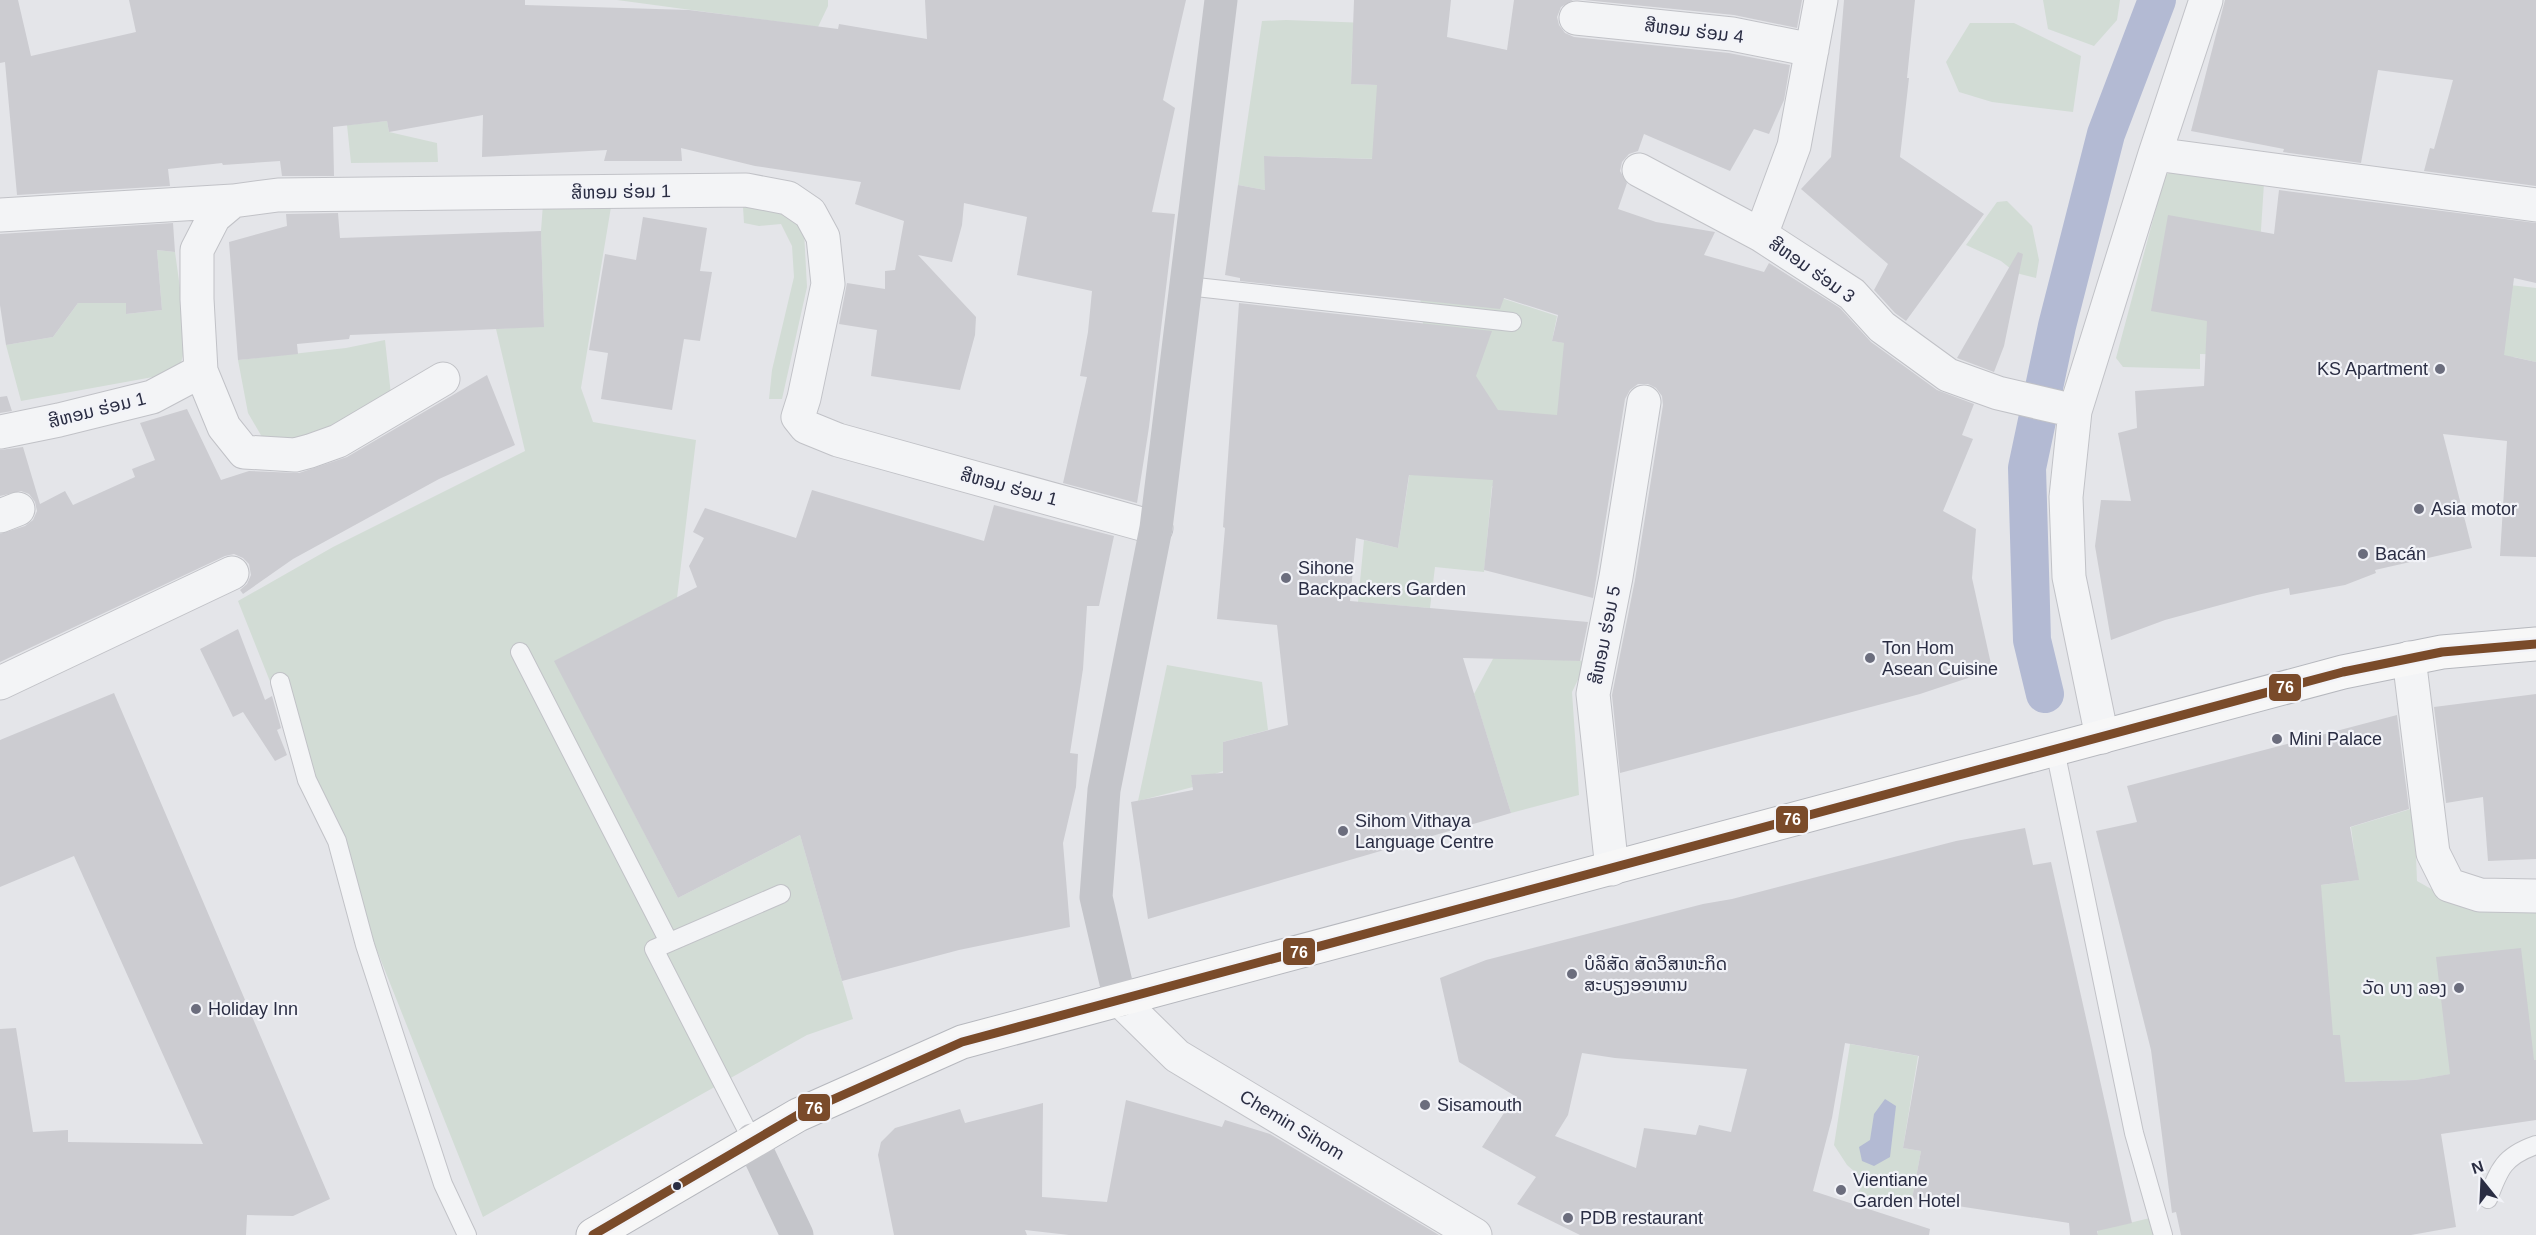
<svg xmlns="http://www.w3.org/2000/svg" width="2536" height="1235" viewBox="0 0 2536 1235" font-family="Arial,'Noto Sans Lao',sans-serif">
<rect width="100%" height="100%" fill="#e4e5e9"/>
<!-- green -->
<path fill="#d2dcd5" d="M617,0H828V6L818,27Z
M2043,0H2120L2117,20L2094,46L2048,29Z
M1286,20L1396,24L1352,50L1351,84L1377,85L1380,159L1265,156V190L1238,185L1262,21Z
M1970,23H2014L2081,56L2073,112L1992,102L1959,92L1946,62Z
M387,121L389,132L437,143L438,162L351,163L347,125Z
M2176,170L2264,183L2253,355L2200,354V369L2123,367L2116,358L2165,175Z
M2007,201L2032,226L2039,260L2036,278L2016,273L2001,261L1966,245L1997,202Z
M764,203L788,207L804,231L807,287L782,399H769L772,370L794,277L792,246L781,224L759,226L744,223L743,207Z
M543,204L611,207L581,388L593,422L696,440L677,598L555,661L678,898L800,835L853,1019L807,1035L483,1217L238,601L333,547L525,451L496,329L544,326L541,231Z
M157,250L175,252L187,339L181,363L164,375L21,401L6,345L53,337L78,303H126V314L162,310Z
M2387,271L2536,288V362L2514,357L2503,358Z
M1489,294L1557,316L1552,341L1593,347L1528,490L1492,486L1484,572L1435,567L1430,608L1358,602L1364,540L1398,548L1413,451L1425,343L1420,296Z
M385,340L391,395L311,441L262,437L248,413L238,360L346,348Z
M1494,657L1587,661L1572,692L1579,795L1511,813L1474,694Z
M1167,665L1262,682L1268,730L1223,742V771L1215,774L1191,775L1193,787L1138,801Z
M2414,808L2417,881L2458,904L2536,908V1060L2415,1080L2345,1082L2286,890L2358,880L2351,827Z
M1850,1044L1918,1056L1903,1148L1921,1151L1912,1199L1855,1197L1865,1181L1847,1165L1834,1145Z
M2092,1186L2117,1226L2150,1218L2154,1235H2098Z"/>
<!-- water -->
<path fill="#b3bad3" d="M1885,1099L1896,1106L1890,1157L1874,1166L1862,1161L1859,1147L1870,1140L1874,1114Z"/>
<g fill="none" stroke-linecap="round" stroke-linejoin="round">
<!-- canal -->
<path stroke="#b3bad3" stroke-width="38" d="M2045,694L2032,640L2027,468L2057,326L2106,134L2157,0"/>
</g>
<!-- building -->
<path fill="#ccccd1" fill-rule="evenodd" d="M0,0H18L31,56L136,32L129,0H525V5L689,10L838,29L839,24L927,39L925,0H1186L1163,100L1175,108L1152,212L1175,214L1149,427L1137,503L1063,483L1087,377L1080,376L1088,332L1092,291L1017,275L1027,217L964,203L962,225L952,262L918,255L976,317L975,335L960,390L871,376L877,330L839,324L847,283L885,289V271L895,270L904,221L855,204L861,182L755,166L681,148L682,161H604L607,150L482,157L483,115L389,132L387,121L333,127L334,176H282L280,161L223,165L222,163L168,169L170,186L17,195L5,62L0,63Z
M1354,0H1451L1447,37L1507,50L1514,0H1573L1561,7L1557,17L1559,25L1565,33L1574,37L1729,53L1790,65L1784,100L1769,134L1754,129L1730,171L1644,134L1638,151L1629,154L1622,162L1620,171L1627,183L1618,209L1656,222L1715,232L1704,255L1764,272L1769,263L1840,308L1871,342L1937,390L1974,404L1962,435L1973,439L1943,511L1976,529L1972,578L1993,673L1971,677L1920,694L1620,773L1612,695L1635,580L1663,405L1662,396L1656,388L1648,384H1638L1630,390L1625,399L1593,598L1484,570L1493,480L1409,475L1398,548L1356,538L1350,601L1588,622L1580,661L1463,658L1511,813L1148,919L1131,802L1193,790L1191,775L1223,773V742L1288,725L1277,625L1217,619L1225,528L1223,527L1239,303L1492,331L1476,376L1498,410L1557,415L1564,343L1552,341L1558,315L1504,298L1500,309L1240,281V278L1225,275L1238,185L1265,190L1264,156L1372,159L1377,85L1351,84Z
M1584,0H1802L1797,28L1734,15Z
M1844,0H1915L1907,78H1909L1900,157L1984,214L1906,321L1895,313L1874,290L1888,264L1801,189L1831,157Z
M2225,0H2536V186L2424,171L2430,148L2434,149L2453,80L2378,70L2361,163L2283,152L2284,149L2191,131Z
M2279,190L2536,223V283L2514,278L2504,355L2536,362V557L2500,556L2507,441L2443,434L2472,548L2375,570L2376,573L2345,585L2290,595L2289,588L2257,595L2165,620L2111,640L2095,546L2101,500L2131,501L2118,433L2137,428L2135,391L2204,386L2207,321L2151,311L2168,215L2274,234Z
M338,213L340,238L541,231L544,327L350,335L349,339L297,344L298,354L238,360L229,242L287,226L286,214Z
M643,217L707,228L700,271L712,272L700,341L684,339L672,410L601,399L608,353L589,350L605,254L636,260Z
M173,223L175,252L157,250L162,310L126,314V303H78L53,337L6,345L0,305V234Z
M2018,252L2023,254L2004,346L1994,372L1957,358Z
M487,375L515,445L439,479L293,559L243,594L240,590L247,584L251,575L249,564L243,558L234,554L225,556L0,662V534L25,526L33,520L37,511L35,502L29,494L21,491L0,496V450L23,447L40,504L65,491L73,505L135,477L132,469L155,460L140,423L187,409L221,480L249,471L299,473L347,457Z
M7,396L12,411L0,413V397Z
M812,490L984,541L994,505L1114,536L1099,606H1087L1083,669L1070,753L1078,754L1076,787L1063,843L1070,927L959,950L842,981L800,835L678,898L554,661L697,587L689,566L704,538L693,532L705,508L796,538Z
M238,629L265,700L272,696L281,728L277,730L287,755L275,761L243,712L233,717L200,649Z
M114,693L330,1199L293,1216L247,1215L246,1235H0V1029L16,1028L33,1132L68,1130V1142L203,1144L74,856L0,887V740Z
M2536,694V859L2488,861L2483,797L2446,803L2434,707Z
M2397,715L2409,809L2350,827L2359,880L2321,885L2333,1035H2340L2345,1082L2415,1080L2450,1074L2436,957L2521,948L2534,1060H2536V1120L2441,1134L2456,1227L2411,1235H2181L2176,1212L2172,1213L2151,1050L2096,831L2137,822L2127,786Z
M2025,828L2033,865L2051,862L2132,1223L2097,1231L2098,1235H2070L2069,1223L1912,1199L1921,1151L1903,1148L1919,1056L1845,1043L1832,1118L1813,1191L1930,1229L1929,1235H1580L1517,1204L1536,1177L1482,1147L1515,1096L1459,1062L1440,978L1486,960L1703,904L1732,899L1956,841ZM1582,1053L1615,1058L1747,1069L1731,1132L1699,1125L1696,1135L1644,1128L1636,1168L1555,1136L1568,1115Z
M1126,1100L1222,1127L1225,1120L1270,1134L1439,1235H1069L1025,1230L1027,1235H894L878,1155L881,1142L895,1128L960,1109L965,1123L1043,1103L1042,1197L1107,1202Z"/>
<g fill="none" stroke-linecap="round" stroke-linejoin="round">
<defs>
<path id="lane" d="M1187,286L1512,322
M520,652L669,942
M280,682L307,780L337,841L365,945L443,1184L467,1235
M2055,750L2134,1133L2163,1235
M752,1140L654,949L781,894
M2488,1199C2499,1169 2504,1156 2536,1145"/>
<path id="street" d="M1576,18L1732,34L1812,50
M2155,154L2536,205
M1639,170L1761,235L1852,294L1882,327L1948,375L1998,393L2075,411
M0,215L233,201
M1761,235L1794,146L1821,0
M201,371L224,427L244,452L295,455L310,451L338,441L443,379
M0,432L59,420L152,397L201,371L197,299V250L214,217L233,201L278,195L746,190L788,198L810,213L823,237L828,284L804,398L798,417L806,427L838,440L1156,528
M0,516L18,509
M2409,658L2433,853L2449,885L2480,895L2536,896
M0,683L232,573
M2102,737L2069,577L2066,497L2075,411L2155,154L2206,0
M1612,869L1593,694L1616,577L1644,402
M1120,1000L1177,1056L1475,1235"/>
<path id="highway" d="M593,1235L798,1115L962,1042L2343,672L2442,652L2536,644"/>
</defs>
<!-- lane casing -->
<use href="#lane" stroke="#c1c2c7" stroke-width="20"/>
<!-- street casing -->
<use href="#street" stroke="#c1c2c7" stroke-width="35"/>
<!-- highway casing -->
<use href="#highway" stroke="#b6b8be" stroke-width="35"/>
<!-- lane -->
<use href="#lane" stroke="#f3f4f6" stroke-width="18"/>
<!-- street -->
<use href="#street" stroke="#f3f4f6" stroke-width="33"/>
<!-- secondary -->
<path stroke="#c4c5ca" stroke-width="33" d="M1120,1000L1096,897L1104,790L1156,528L1221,0
M752,1140L797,1235"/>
<!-- highway -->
<use href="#highway" stroke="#f7f7f7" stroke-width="33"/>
<defs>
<path id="bus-1" d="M593,1235L798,1115L962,1042L2343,672L2442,652L2536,644"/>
</defs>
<!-- bus-1 casing -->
<use href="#bus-1" stroke="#f2f3f8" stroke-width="14"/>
<!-- bus-1 -->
<use href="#bus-1" stroke="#7a4b2a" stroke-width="9"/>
</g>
<!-- markers -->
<g fill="#6b6d7d" stroke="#f2f3f8" stroke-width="2">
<circle cx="2440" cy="369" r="6"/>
<circle cx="2419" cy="509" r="6"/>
<circle cx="2363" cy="554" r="6"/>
<circle cx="1286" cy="578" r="6"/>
<circle cx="1870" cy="658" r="6"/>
<circle cx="2277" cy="739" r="6"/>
<circle cx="1343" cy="831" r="6"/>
<circle cx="1572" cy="974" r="6"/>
<circle cx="2459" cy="988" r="6"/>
<circle cx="196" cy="1009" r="6"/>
<circle cx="1425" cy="1105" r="6"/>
<circle cx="1841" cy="1190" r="6"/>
<circle cx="1568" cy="1218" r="6"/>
</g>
<circle fill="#2a2d43" stroke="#f2f3f8" stroke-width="2" cx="677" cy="1186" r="5"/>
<g text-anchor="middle" stroke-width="4.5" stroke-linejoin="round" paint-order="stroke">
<!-- street labels -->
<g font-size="18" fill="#2a2d43" stroke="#f2f3f8">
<text transform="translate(1694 31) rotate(7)" y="6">ສີຫອມ ຮ່ອມ 4</text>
<text transform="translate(621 192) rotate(-1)" y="6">ສີຫອມ ຮ່ອມ 1</text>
<text transform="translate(1812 270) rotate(35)" y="6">ສີຫອມ ຮ່ອມ 3</text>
<text transform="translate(97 410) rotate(-14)" y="6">ສີຫອມ ຮ່ອມ 1</text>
<text transform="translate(1009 487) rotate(15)" y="6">ສີຫອມ ຮ່ອມ 1</text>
<text transform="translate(1605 635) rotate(-79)" y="6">ສີຫອມ ຮ່ອມ 5</text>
<text transform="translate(1292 1125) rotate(31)" y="6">Chemin Sihom</text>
</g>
<!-- poi labels -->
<g font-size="18" fill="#2a2d43" stroke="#f2f3f8" text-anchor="start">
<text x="2428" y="375" text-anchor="end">KS Apartment</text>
<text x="2431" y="515">Asia motor</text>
<text x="2375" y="560">Bacán</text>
<text x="1298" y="574">Sihone<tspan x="1298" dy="21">Backpackers Garden</tspan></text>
<text x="1882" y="654">Ton Hom<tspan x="1882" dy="21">Asean Cuisine</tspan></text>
<text x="2289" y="745">Mini Palace</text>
<text x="1355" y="827">Sihom Vithaya<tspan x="1355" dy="21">Language Centre</tspan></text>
<text x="1584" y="970">ບໍລິສັດ ສັດວິສາຫະກິດ<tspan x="1584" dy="21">ສະບຽງອອາຫານ</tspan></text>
<text x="2447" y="994" text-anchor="end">ວັດ ບາງ ລອງ</text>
<text x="208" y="1015">Holiday Inn</text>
<text x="1437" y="1111">Sisamouth</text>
<text x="1853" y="1186">Vientiane<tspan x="1853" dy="21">Garden Hotel</tspan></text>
<text x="1580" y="1224">PDB restaurant</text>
</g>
</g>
<g stroke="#f2f3f8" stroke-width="2">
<rect x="2268" y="673" width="34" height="29" rx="6" fill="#7a4b2a"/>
<rect x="1775" y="805" width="34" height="29" rx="6" fill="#7a4b2a"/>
<rect x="1282" y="937" width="34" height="29" rx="6" fill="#7a4b2a"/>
<rect x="797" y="1093" width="34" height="29" rx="6" fill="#7a4b2a"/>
</g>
<g font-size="16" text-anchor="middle" font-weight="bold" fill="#fff">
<text x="2285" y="693">76</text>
<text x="1792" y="825">76</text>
<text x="1299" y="958">76</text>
<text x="814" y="1114">76</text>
</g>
<!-- north arrow -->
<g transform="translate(2482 1181) rotate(342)" stroke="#f2f3f8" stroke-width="4.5" paint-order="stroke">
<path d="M0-4.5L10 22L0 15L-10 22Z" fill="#2a2d43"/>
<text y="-9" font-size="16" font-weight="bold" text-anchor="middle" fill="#2a2d43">N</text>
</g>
</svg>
